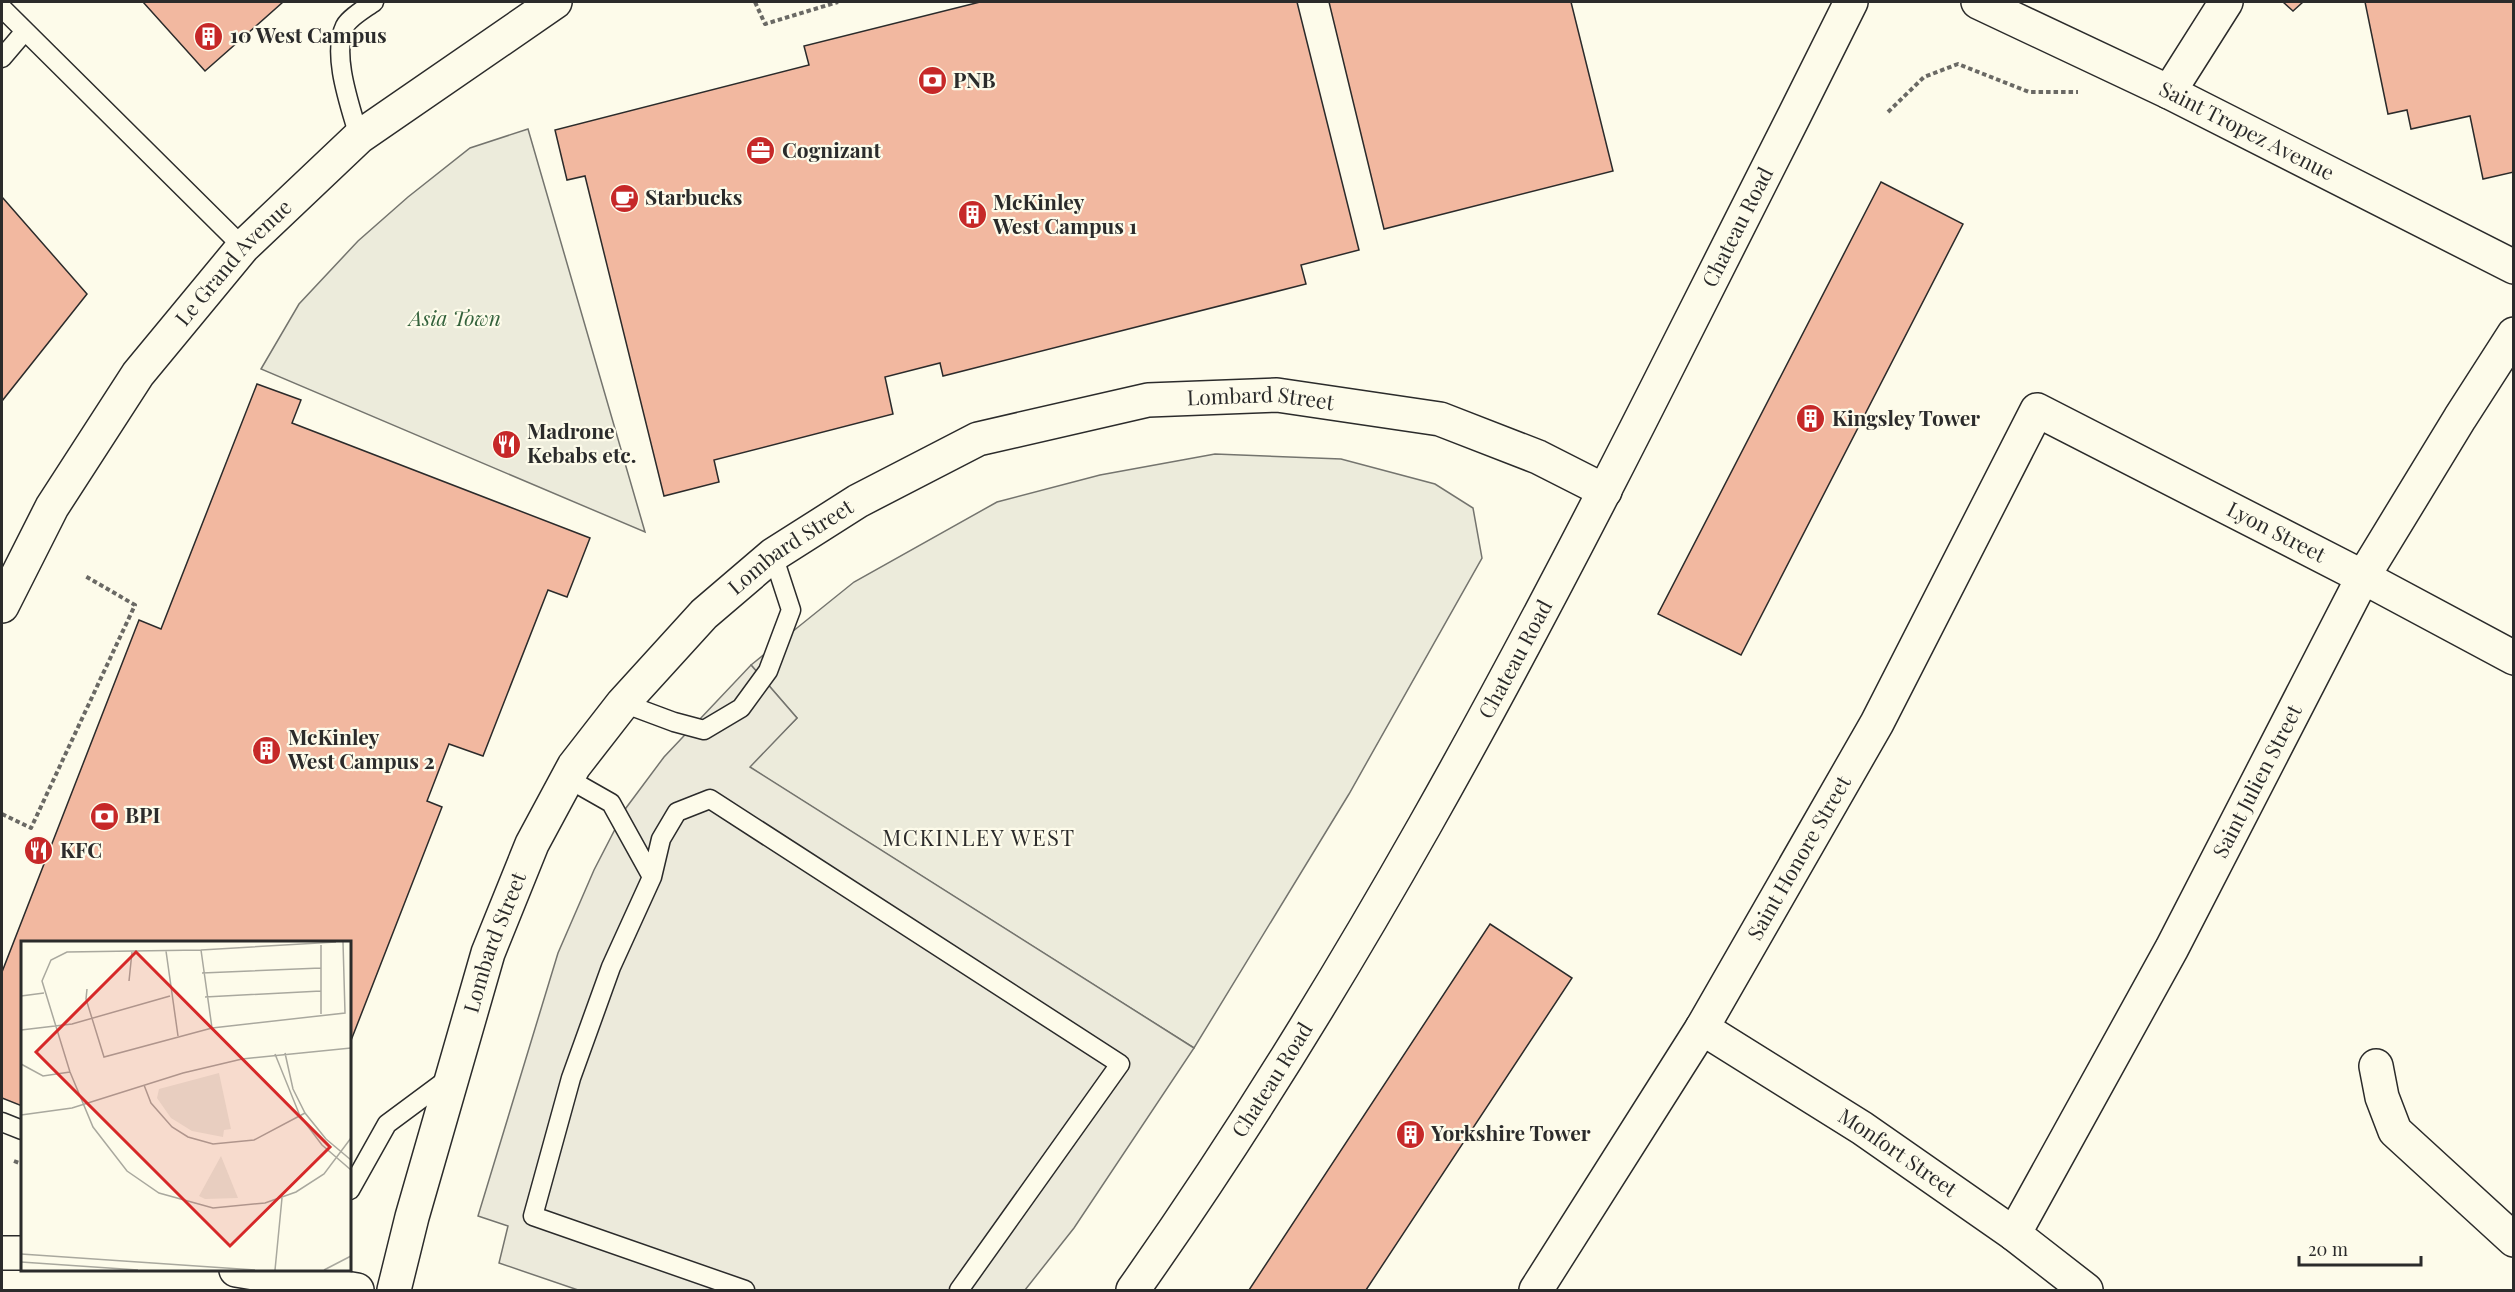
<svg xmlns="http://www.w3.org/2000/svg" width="2515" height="1292" viewBox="0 0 2515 1292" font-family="'Playfair Display',serif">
<rect width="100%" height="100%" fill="#fdfbea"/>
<!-- green -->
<path fill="#ecebdb" stroke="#74746e" stroke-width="1.5" d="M528,129L645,532L261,369L299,304L358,241L408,197L470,148Z
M1215,454L1341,459L1435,484L1473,508L1482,558L1349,794L1194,1048L749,767L797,718L751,665L854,582L997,502L1100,475Z"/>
<!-- parking -->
<path fill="#eceadb" stroke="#74746e" stroke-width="1.5" d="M751,665L797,718L750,767L1194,1048L1074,1228L1025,1290H578L499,1263L508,1226L478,1216L558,953L594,870L626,808L664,757Z"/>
<!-- building -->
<path fill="#f2b8a0" stroke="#2b2b2b" stroke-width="1.5" d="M143,2H283L205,71Z
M980,2H1297L1359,250L1301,265L1306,284L943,376L940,363L885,377L893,414L714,460L719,482L664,496L585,176L567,180L555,130L809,65L804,46Z
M1329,2H1571L1613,171L1384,229Z
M2283,2H2303L2293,11Z
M2365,2H2514V172L2483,179L2470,116L2411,129L2407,110L2388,114Z
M1881,182L1963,224L1741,655L1658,614Z
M2,197L87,294L2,401Z
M257,384L301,400L292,423L590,538L567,597L548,590L483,756L449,744L427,801L442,807L350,1043V942H22V1106L2,1098V972L139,620L161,629Z
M1490,924L1572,978L1366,1290H1249Z"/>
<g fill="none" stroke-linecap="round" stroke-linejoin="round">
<defs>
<path id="lane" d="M2,8L243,247
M2,58L25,31
M359,137C351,108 331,55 345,26C350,17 366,8 374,2
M623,703L674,722L704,730L741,708L768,671L791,610L773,555
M567,778L611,803L652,877
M2,1122L22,1130
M350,1190L387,1124L449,1078
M745,1290L533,1216L571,1078L611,967L652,877L661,839L677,812L710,799L1120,1064L959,1290"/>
<g id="street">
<path id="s1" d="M1978,2L2169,92L2514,267"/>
<path d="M2169,92L2226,2"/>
<path id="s2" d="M2,606L52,507L138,374L243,247L359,137L555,2"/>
<path id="s3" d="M1702,1028L1862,1128L2014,1234L2086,1290"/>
<path d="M2376,1066L2382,1097L2395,1131L2514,1240"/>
<path id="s4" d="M2014,1234L2172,948L2363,577L2460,418L2514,334"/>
<path d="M2,1253H22"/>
<path d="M236,1270L357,1290"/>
<path id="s5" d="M394,1290L412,1217L488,953L532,844L574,766L623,703L704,614L773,555L858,501L978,439L1148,400L1277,395L1440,419L1538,457L1605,491"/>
<path id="s6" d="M1133,1290C1344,991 1517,667 1681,340C1738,227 1795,115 1851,2"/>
<path id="s7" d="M1536,1290L1702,1028L1877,723L2037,410L2363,577L2514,658"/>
</g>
</defs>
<!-- lane casing -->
<use href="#lane" stroke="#2b2b2b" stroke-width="21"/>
<!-- street casing -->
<use href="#street" stroke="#2b2b2b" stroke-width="36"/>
<!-- path -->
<path stroke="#6a6964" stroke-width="4" stroke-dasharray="4.5 3" stroke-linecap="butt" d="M755,2L765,24L838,2
M1888,112L1924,77L1958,64L2029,92H2078
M2,814L31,828L135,605L85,576
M14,1161L22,1164"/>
<!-- lane -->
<use href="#lane" stroke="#fdfbea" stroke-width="18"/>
<!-- street -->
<use href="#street" stroke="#fdfbea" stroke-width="33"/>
</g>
<!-- icons -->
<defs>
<symbol id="building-disc" viewBox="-11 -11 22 22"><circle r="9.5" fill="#c62828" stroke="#fdfbea"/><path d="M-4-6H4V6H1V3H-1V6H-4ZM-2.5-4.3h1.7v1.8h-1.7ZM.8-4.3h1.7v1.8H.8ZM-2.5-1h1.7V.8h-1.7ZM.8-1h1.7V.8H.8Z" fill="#fff"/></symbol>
<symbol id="bank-disc" viewBox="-11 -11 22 22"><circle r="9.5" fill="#c62828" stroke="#fdfbea"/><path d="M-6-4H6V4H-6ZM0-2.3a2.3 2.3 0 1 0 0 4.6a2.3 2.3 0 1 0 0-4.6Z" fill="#fff"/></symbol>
<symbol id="office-disc" viewBox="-11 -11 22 22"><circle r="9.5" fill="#c62828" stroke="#fdfbea"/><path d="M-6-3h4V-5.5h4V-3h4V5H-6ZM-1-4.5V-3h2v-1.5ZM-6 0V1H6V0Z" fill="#fff"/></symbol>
<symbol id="cafe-disc" viewBox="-11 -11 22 22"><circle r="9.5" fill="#c62828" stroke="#fdfbea"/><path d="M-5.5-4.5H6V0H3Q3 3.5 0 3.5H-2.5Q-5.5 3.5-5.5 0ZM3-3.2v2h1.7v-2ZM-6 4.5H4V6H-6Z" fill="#fff"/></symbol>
<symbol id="restaurant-disc" viewBox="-11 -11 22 22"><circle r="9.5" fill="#c62828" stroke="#fdfbea"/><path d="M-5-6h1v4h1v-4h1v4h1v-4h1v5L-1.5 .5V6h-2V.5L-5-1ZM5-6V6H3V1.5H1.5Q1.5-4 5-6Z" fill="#fff"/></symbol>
</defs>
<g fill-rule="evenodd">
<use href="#building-disc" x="192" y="20" width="33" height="33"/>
<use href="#bank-disc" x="916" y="64" width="33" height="33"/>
<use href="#office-disc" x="744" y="134" width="33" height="33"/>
<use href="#cafe-disc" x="608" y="182" width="33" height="33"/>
<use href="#building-disc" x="956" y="198" width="33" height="33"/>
<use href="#building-disc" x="1794" y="402" width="33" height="33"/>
<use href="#restaurant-disc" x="490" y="428" width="33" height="33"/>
<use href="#building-disc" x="250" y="734" width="33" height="33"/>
<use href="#bank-disc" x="88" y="800" width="33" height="33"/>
<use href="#restaurant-disc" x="22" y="834" width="33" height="33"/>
<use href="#building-disc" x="1394" y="1118" width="33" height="33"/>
</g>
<g text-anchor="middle" stroke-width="4.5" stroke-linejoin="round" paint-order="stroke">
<!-- poi labels -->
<g font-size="21" font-weight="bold" fill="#2b2b2b" stroke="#fdfbea" text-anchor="start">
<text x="230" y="43">10 West Campus</text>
<text x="953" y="88">PNB</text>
<text x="782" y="158">Cognizant</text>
<text x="645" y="205">Starbucks</text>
<text x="993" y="210">McKinley<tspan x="993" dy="24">West Campus 1</tspan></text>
<text x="1832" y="426">Kingsley Tower</text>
<text x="527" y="439">Madrone<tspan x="527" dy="24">Kebabs etc.</tspan></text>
<text x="288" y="745">McKinley<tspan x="288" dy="24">West Campus 2</tspan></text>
<text x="125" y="823">BPI</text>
<text x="60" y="858">KFC</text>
<text x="1431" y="1141">Yorkshire Tower</text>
</g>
<!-- street labels -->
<g font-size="21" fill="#2b2b2b" stroke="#fdfbea">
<text dy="7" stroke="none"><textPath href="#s1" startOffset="298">Saint Tropez Avenue</textPath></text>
<text dy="7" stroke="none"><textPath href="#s6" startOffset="1224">Chateau Road</textPath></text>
<text dy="7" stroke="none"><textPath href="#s2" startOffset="416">Le Grand Avenue</textPath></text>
<text dy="7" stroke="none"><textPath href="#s5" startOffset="1370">Lombard Street</textPath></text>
<text dy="7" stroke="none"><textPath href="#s7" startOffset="1282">Lyon Street</textPath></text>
<text dy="7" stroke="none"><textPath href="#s5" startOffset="866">Lombard Street</textPath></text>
<text dy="7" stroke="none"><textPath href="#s6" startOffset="738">Chateau Road</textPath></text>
<text dy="7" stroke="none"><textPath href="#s4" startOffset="514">Saint Julien Street</textPath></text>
<text dy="7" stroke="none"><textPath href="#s7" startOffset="506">Saint Honore Street</textPath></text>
<text dy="7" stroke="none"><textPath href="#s5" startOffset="362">Lombard Street</textPath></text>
<text dy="7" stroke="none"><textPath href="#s6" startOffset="252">Chateau Road</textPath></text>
<text dy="7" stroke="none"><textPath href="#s3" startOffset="232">Monfort Street</textPath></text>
</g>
<!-- park labels -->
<g font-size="21" font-style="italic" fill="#34623c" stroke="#fdfbea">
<text x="455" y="326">Asia Town</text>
</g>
<!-- neighbourhood labels -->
<g font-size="22" letter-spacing="1.5" fill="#2b2b2b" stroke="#fdfbea">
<text x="979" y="846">MCKINLEY WEST</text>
</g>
</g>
<!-- overview -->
<g transform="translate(21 941)">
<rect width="330" height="330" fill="#fdfbea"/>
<path d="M198,132L210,188L203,189L202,196L171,190L150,177L136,157L138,148ZM200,215L217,257L184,258L178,255Z" fill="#ecebdb"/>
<path fill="none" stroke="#a9a89e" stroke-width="1.5" d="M315,1L180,9L46,11L30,19L21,40L49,131L72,186L106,230L138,252L192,267L244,262L275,251L303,233L330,197M300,4V73M180,9L191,87M145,10L157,95M181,32L300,27M108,40L111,11M66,48L65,58L83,116L191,87L324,72L322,1M0,55L23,52M184,56L300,50M0,89L51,83L149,55M264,112L272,148L284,172L305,198L330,219M254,113L279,175L301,204L330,229M0,123L22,135L49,131M123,144L130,162L151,186L167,196L192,203L233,199L284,172M0,174L51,167L162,132L221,118L330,107M0,313L234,329M0,321L117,329M254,329L261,257M303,329L330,315"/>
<path fill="#d62828" fill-opacity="0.15" stroke="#d62828" stroke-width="3" d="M115,11L309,206L209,305L15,111Z"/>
<rect width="330" height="330" fill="none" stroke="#2b2b2b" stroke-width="3"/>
</g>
<!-- border -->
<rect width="2515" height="1292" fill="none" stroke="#2b2b2b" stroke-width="6"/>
<!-- scale -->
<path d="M2299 1256v9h122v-9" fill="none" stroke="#2b2b2b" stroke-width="3"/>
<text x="2308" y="1256" font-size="18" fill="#2b2b2b" stroke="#fdfbea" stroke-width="4.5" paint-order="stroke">20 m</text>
</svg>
